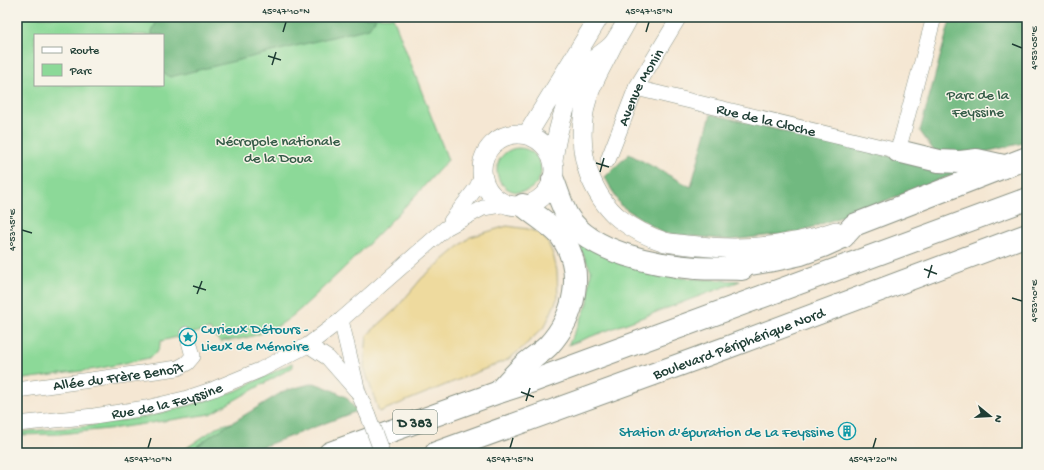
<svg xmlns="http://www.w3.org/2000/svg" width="1044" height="470" viewBox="0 0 1044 470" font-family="'Gochi Hand',sans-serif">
<rect width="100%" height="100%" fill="#f7f3e8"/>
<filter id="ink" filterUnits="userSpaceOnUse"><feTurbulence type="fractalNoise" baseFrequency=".025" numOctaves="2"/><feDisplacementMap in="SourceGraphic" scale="8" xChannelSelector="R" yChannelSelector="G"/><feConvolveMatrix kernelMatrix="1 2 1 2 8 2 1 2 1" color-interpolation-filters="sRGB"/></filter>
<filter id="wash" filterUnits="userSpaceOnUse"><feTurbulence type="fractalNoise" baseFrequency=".012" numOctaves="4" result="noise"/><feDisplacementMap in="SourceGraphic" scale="16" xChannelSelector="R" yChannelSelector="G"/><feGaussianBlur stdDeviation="0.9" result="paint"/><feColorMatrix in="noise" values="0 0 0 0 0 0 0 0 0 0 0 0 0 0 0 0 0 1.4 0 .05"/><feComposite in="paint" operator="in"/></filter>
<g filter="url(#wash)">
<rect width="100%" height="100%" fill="#f5e7d3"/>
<!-- green -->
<path fill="#8cd998" stroke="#568b66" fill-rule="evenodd" d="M17,17H393L448,160C408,204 368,246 325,286C311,299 297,314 281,324C269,332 238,342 224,340L221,342L215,337L210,329L161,341L158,351L149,358L96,369L17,380ZM35,35H163V85H35Z
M497 170a22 22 0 1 1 44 0a22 22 0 1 1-44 0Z
M571,231L654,272L682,278L740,281L568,345L577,328L588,303L591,270Z
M292,363L293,367L210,414L117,428L59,434L17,435V432L81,427L149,416L194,404L236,391Z
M234,422L212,435L188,453H179L219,426Z"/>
<!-- forest -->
<path fill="#71b980" stroke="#487b5a" d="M171,17H375L376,18L369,28L170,77L163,73V35H152V32L157,20Z
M951,17H1027V142L976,154L934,151L920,131Z
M711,114L939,168L968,169L869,207L799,232L730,240L663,233L620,205L605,177L629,154L691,187Z
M314,383L330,389L346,397L357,411L246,453H188L212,435L284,391Z"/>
<!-- sand -->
<path fill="#eeda9e" stroke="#868c69" d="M507,226L528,229L539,233L547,241L553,254L557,271L558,297L545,326L519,351L507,360L379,412L364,367L367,335L395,310L422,278L470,237Z"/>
</g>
<g filter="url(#ink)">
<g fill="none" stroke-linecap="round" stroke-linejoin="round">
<defs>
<g id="minor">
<path id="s1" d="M636,88L898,151L934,17"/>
<path id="s2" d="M608,160L636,88L679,17"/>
<path d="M451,221L477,187L483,174"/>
<path d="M341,320L358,392L368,415"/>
<path d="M308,345L328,358L356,390"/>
<path id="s3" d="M17,390L178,368L187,363L193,356L187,334"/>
<path id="s4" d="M17,424L94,416L146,408L184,399L214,389L260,370L308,345L341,320L446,228L483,208L507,204"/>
</g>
<path id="major" d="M613,44C605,61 594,78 588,96C580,121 580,150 589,174C595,190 606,208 620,219C633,229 649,237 665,242C676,244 688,245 699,246C745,251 792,246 836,231
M482 170a36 36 0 1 1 72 0a36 36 0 1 1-72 0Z
M527,135L599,17
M553,160C558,123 568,90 592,62C598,55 607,51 613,44C619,36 624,26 629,17"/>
<g id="highway">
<path d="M898,151L939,161L960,162L977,160L1004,166"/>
<path d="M553,180C558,192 561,205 568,217C591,253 656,265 696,268C711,269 726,268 742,269"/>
<path d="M726,268L774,260L801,254L823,246L843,237L854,225L1027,158"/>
<path d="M499,392C506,383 514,375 522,367C530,359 540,354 548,346C575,317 586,271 561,236C553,226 533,214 523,205"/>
<path d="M330,453L499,392L533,381L1027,199"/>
<path id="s5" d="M436,453L723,349L1027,235"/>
</g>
</defs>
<!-- minor casing -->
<use href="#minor" stroke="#8a9284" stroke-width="16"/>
<!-- major casing -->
<use href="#major" stroke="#8a9284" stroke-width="20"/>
<!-- highway casing -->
<use href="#highway" stroke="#8a9284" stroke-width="24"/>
<!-- minor -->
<use href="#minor" stroke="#fff" stroke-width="15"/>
<!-- major -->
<use href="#major" stroke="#fff" stroke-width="19"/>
<!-- highway -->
<use href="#highway" stroke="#fff" stroke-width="22"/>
<defs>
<path id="minor-bridge" d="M368,415L382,453"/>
</defs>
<!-- minor-bridge casing -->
<use href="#minor-bridge" stroke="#8a9284" stroke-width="16" stroke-linecap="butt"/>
<!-- minor-bridge -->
<use href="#minor-bridge" stroke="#fff" stroke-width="15"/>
</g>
</g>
<!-- ticks -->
<path fill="none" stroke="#1f3d34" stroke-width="1.5" d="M283,32L286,22M646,32L649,22M1012,44L1022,48M268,56L281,60M272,65L276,52M596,163L609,167M600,172L604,158M22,230L32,233M924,269L937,274M928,278L932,265M193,286L206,290M197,294L202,281M1012,298L1022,301M521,392L534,397M526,401L530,388M148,448L151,438M510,448L513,438M873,448L876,438"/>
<!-- icons -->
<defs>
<symbol id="sight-ring" viewBox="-11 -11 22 22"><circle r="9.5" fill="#f7f3e8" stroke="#0f9aa8" stroke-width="1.5"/><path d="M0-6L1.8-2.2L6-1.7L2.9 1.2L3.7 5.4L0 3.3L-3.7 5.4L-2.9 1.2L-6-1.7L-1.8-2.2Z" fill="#0f9aa8"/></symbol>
<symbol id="building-ring" viewBox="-11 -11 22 22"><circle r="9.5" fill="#f7f3e8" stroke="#0f9aa8" stroke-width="1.5"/><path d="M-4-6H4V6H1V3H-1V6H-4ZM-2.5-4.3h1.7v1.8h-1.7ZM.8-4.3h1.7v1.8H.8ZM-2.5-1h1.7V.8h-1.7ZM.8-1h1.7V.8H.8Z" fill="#0f9aa8"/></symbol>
</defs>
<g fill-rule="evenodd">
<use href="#sight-ring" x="178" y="327" width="20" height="20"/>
<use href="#building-ring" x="837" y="421" width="20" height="20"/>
</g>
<g text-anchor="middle" stroke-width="3" stroke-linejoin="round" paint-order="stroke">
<!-- shield labels -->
<rect fill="#f7f3e8" stroke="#60746a" stroke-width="1" x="393" y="410" width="44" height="24" rx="3"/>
<g font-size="14" font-weight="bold" fill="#1f3d34">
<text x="415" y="427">D 383</text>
</g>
<!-- street labels -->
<g font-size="15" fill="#1f3d34" stroke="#f7f3e8">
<text dy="5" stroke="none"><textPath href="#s2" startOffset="80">Avenue Monin</textPath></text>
<text dy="5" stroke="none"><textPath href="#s1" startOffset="134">Rue de la Cloche</textPath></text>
<text dy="5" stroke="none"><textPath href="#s5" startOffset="322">Boulevard Périphérique Nord</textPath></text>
<text dy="5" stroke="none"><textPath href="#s3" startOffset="102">Allée du Frère Benoît</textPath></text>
<text dy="5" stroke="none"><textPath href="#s4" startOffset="152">Rue de la Feyssine</textPath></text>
</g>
<!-- park labels -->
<g font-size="15" fill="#355c48" stroke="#f7f3e8">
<text x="978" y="99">Parc de la<tspan x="978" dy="17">Feyssine</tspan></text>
<text x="278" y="145">Nécropole nationale<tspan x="278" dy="17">de la Doua</tspan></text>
</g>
<!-- culture labels -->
<g font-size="15" fill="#0d838f" stroke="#f7f3e8" text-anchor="start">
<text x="201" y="333">Curieux Détours -<tspan x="201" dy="17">Lieux de Mémoire</tspan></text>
<text x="834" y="436" text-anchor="end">Station d'épuration de La Feyssine</text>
</g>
</g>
<!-- margin -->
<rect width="1044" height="470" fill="none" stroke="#f7f3e8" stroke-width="44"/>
<!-- legend -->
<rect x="34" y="34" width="130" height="52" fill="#f7f3e8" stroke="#a1aaa0"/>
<rect x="42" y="47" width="20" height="6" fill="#ffffff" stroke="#a1aaa0"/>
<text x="70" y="54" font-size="12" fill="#1f3d34">Route</text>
<rect x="42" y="64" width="20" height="12" fill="#8cd998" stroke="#a1aaa0"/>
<text x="70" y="74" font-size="12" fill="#1f3d34">Parc</text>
<!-- north arrow -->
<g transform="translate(990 416) rotate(108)" stroke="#f7f3e8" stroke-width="3" paint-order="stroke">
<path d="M0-3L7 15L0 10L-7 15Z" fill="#1f3d34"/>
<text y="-6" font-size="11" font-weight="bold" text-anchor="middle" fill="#1f3d34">N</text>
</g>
<rect x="22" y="22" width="1000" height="426" fill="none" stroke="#1f3d34" stroke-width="1.5"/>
<g font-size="10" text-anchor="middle" fill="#1f3d34">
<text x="286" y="14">45°47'10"N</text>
<text x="649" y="14">45°47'15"N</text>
<text transform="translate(1033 48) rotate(-90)" y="4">4°53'05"E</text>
<text transform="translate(11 230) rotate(-90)" y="4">4°53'15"E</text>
<text transform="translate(1033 301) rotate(-90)" y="4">4°53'10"E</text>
<text x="148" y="462">45°47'10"N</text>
<text x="510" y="462">45°47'15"N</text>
<text x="873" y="462">45°47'20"N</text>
</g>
</svg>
